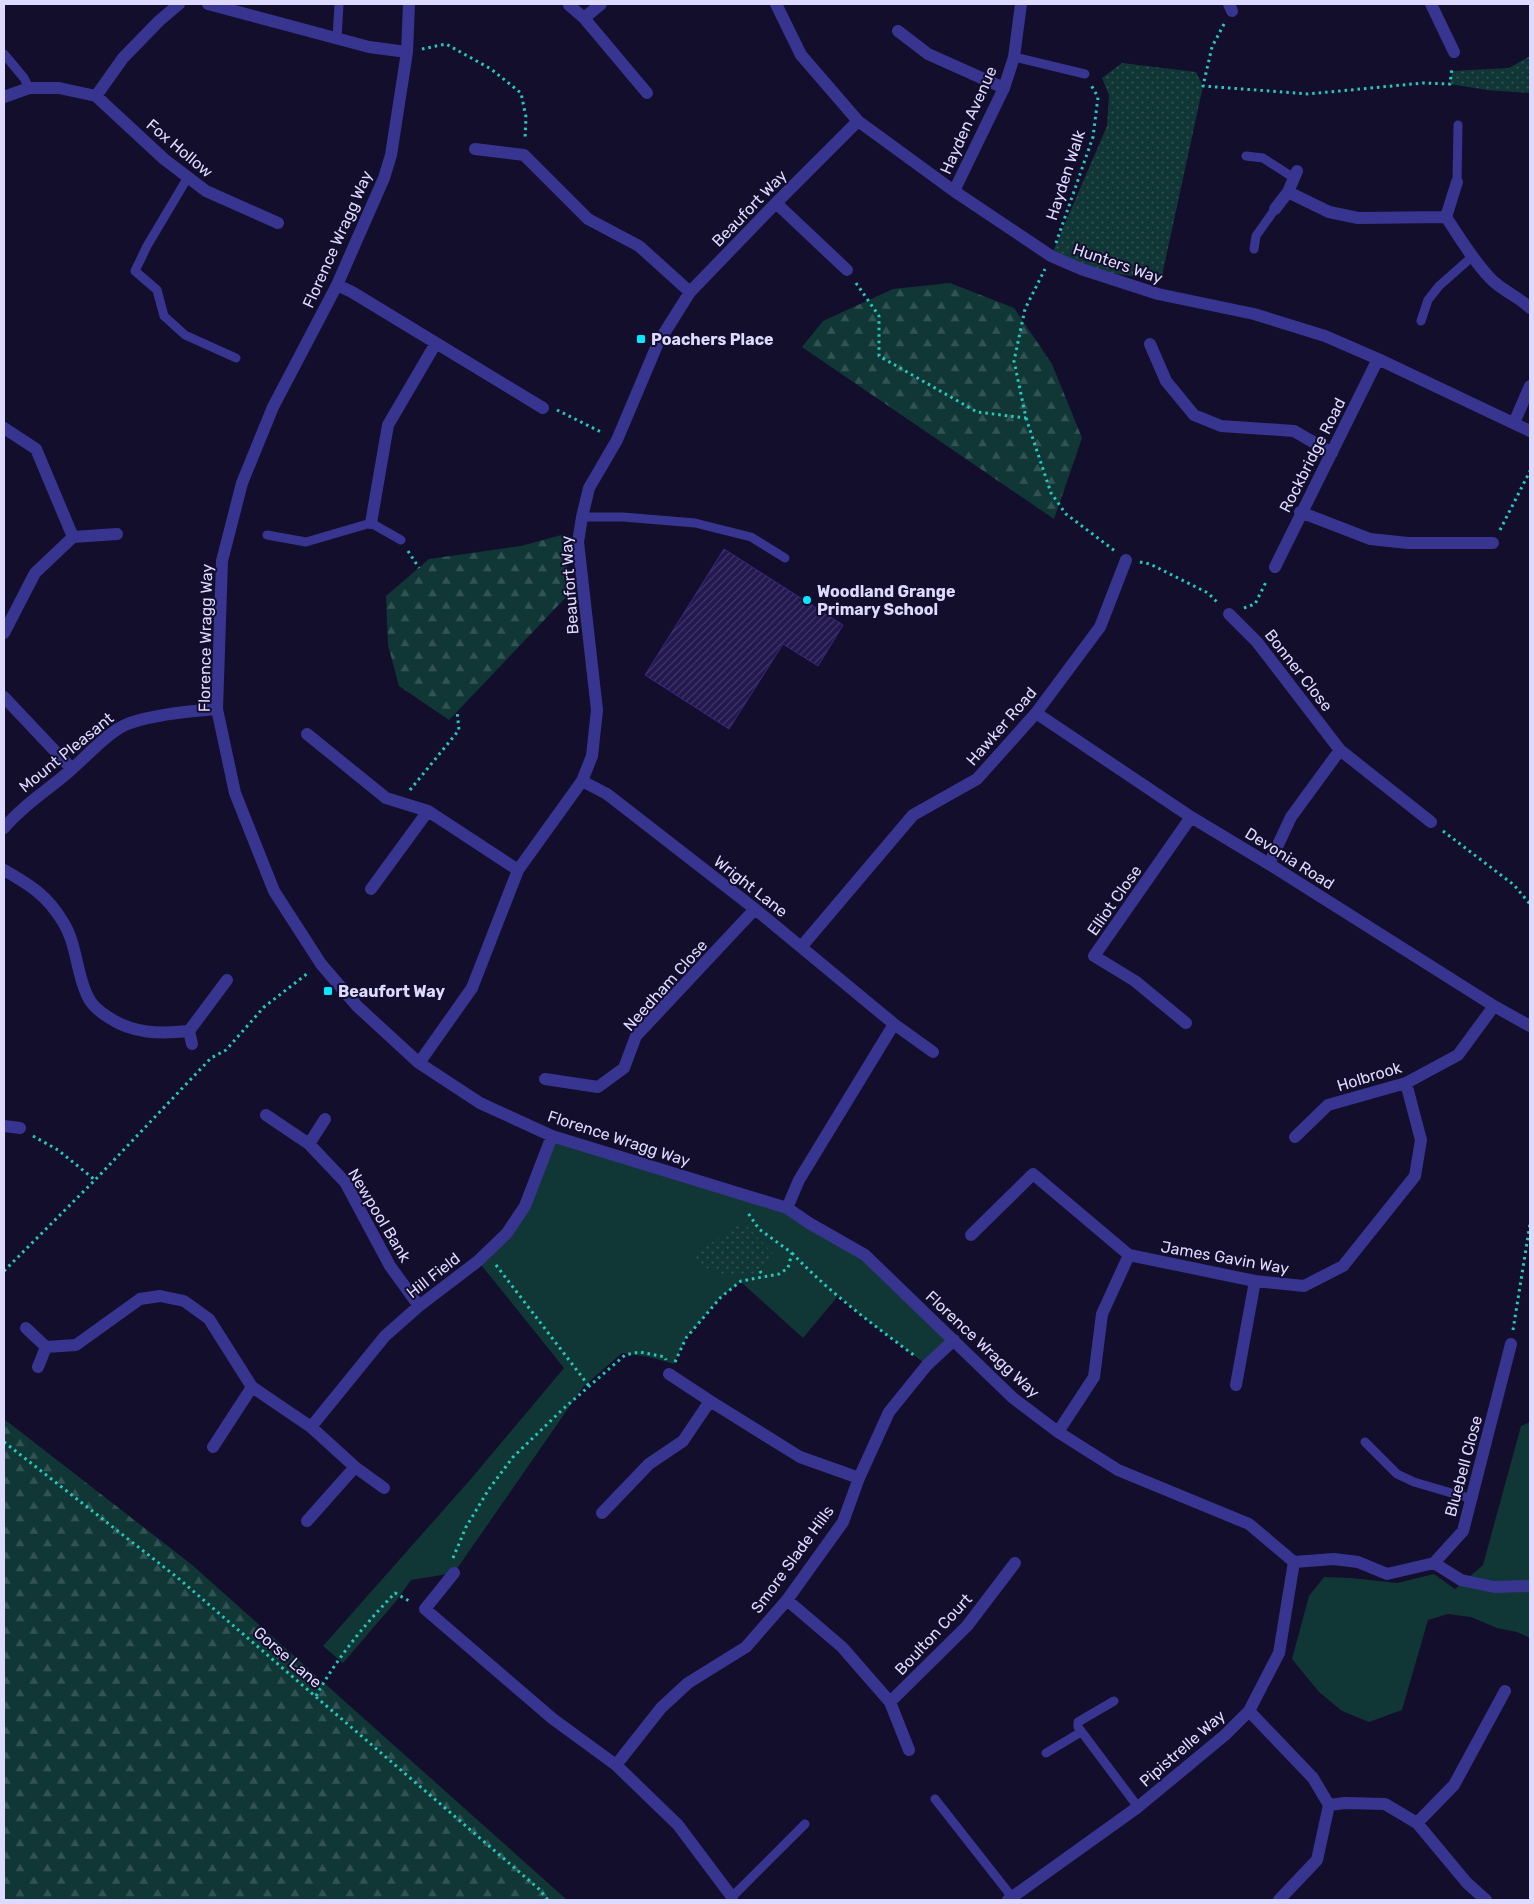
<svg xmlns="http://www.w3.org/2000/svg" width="1534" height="1904" viewBox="0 0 1534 1904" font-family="Rubik,sans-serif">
<defs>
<pattern id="forest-firs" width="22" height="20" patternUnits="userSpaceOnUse" patternTransform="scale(1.25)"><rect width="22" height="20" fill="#103735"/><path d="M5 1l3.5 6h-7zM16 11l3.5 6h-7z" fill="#325353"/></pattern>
<pattern id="park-dots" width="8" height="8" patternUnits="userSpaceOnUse" patternTransform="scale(1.25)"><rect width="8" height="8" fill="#103735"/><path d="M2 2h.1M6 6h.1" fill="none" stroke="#325353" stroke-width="1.8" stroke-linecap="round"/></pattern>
<pattern id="building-hatch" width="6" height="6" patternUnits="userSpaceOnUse" patternTransform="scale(1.25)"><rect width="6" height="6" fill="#23184f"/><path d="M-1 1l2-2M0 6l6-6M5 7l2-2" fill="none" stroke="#423969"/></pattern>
</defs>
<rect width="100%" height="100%" fill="#130e2c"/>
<!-- green -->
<path fill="#103735" d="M552,1136L769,1205L865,1255L954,1340L927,1365L860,1315L838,1296L803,1338L741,1282L721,1297L686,1338L674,1364L649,1357L622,1353L583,1387L454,1573L411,1580L397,1600L343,1663L323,1646L470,1480L564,1368L478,1261L525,1206Z
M1530,1422V1638L1517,1632L1497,1628L1471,1617L1448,1614L1428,1620L1402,1710L1369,1722L1342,1711L1319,1692L1292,1659L1309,1596L1324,1577L1351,1578L1397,1583L1434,1574L1455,1589L1483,1565L1521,1426Z"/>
<!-- forest -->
<path fill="url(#forest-firs)" d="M950,283L1014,308L1052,364L1082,438L1054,519L802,347L823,321L893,289Z
M565,534L569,594L449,720L399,686L388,645L386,596L429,559L521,546Z
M4,1419L191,1564L567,1900H4Z"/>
<!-- park -->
<path fill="url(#park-dots)" d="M1530,56V93L1487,90L1450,84L1452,71L1509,68Z
M1122,63L1196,72L1203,86L1161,280L1081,269L1051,256L1107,126L1109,95L1102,78Z
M737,1223L747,1226L775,1256L757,1273L723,1275L697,1264L694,1257Z"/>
<!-- building -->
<path fill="url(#building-hatch)" stroke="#38287e" d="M724,549L843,625L818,666L783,644L729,729L645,675Z"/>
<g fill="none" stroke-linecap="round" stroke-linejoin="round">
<!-- path -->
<path stroke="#23cabe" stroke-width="3" stroke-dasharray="2.5 4" stroke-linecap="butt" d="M1224,24L1212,47L1203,86L1308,94L1423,83L1450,84L1452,67
M422,49L446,44L491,69L521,93L526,117L525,139
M1056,243L1093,137L1098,97L1091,85
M856,283L879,316V356L977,412L1026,418L1014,361L1025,309L1045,269
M557,410L603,433
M1026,418L1051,493L1066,514L1115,551
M1500,530L1530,471
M408,551L419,568
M1140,562L1150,564L1208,593L1218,603
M1244,608L1255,604L1267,580
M410,790L459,730L457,711
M1443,831L1514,885L1530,904
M33,1136L58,1150L95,1180
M792,1253C829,1292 872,1324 915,1356
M496,1265L589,1386
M4,1271L95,1180L211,1058L226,1050L264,1007L308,973
M760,1271L763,1276
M1513,1330L1530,1224
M675,1362L686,1338L721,1297L741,1281L779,1274L788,1268L792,1253L759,1229L748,1213
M4,1442L178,1578L539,1889L548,1900
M453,1558L466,1527L489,1489L513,1457L563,1409L625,1355L640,1352L665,1357L666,1360
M316,1696C337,1658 365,1624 395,1593L411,1602"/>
<!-- service -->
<path stroke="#373590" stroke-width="9" d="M337,39L339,4
M4,54L24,78L29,88
M1014,57L1085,74
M1246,156L1263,158L1294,178
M188,177L147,246L135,271L157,290L164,316L185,335L236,358
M1457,182L1458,125
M1254,249L1256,236L1275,209
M1421,321L1428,300L1439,286L1473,256
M582,517H623L695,523L751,537L785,558
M267,535L306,542L371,523L401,540
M1365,1442L1397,1474L1414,1482L1472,1499
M1114,1701L1078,1722V1727L1138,1807
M1046,1753L1081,1732
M935,1799L1012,1897
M732,1897L805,1824"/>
<!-- minor -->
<path stroke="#373590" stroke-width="12" d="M208,4L369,47L407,52
M409,4L407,52L391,155L384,178L337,285L273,407L242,483L222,561L217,709L235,793L274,891L321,964L357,1006L419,1063L480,1103L552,1136L787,1208L809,1223L865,1255L1013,1398L1058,1432L1118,1470L1249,1524L1294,1562
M776,4L801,55L858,121L954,191L1051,256L1081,269L1158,294L1254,314L1325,336L1378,359L1530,431
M1229,4L1232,11
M1431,4L1454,52
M569,5L584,18L647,93
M584,18L601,4
M898,31L928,54L1004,88
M96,96L164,159L206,191L278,223
M4,97L29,88H59L96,96L123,58L159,21L179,4
M475,149L524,155L588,219L639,246L690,292
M954,191L1004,88L1014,57L1021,4
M1288,192L1329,212L1358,218L1446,217C1460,238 1474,262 1492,280C1503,291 1519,297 1530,308
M776,203L847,270
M1275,209L1288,192L1297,171
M1446,217L1457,182
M337,285L352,292L543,408
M1150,344L1166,381L1194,415L1221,426L1294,431L1332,453
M1514,423L1530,386
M4,428L36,449L73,537L117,534
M1300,512L1370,539L1408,543H1493
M371,523L388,425L436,343
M1275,567L1378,359
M1229,614L1257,642L1340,750L1431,822
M4,633L35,573L73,537
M4,697L72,769
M1036,713L1191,817L1269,864L1494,1006L1530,1026
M307,734L386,798L428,811L518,870
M582,781L607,794L755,909L894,1024L933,1052
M4,828C24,804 50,789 73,768C88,755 111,729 130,723C156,714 190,711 217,709
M1269,864L1291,817L1340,750
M4,870C30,885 47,895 63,922C77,944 76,972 87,995C91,1005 100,1012 108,1017C133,1034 160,1034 189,1031L227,980
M371,889L428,811
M802,946L913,815L977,779L1036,713L1100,627L1126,560
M1186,1023L1135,981L1094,956L1191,817
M189,1031L192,1044
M419,1063L472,988L518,870L582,781L592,756L597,710L578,542L582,517L589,488L617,440L658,343L690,292L776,203L858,121
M545,1079L598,1087L624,1068L636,1036L755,909
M266,1115L309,1144L345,1182L390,1266L419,1306
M4,1126L20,1128
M1295,1137L1328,1105L1406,1083L1458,1055L1494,1006
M309,1144L325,1119
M787,1208L799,1180L894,1024
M971,1235L1033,1174L1129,1255L1255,1281L1304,1286L1343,1266L1415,1176L1421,1140L1406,1083
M26,1328L46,1347L76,1345L140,1299L160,1296L184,1301L209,1319L252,1387L311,1427L355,1467L384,1488
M38,1367L46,1347
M669,1374L710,1401L800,1457L859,1478
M1236,1385L1255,1281
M311,1427L385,1336L419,1306L478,1261L507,1233L525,1206L552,1136
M1058,1432L1094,1377L1102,1314L1129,1255
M213,1447L252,1387
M602,1513L649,1464L683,1441L710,1401
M307,1521L355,1467
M1294,1562L1334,1559L1358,1562L1387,1574L1434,1563L1463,1531L1511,1344
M1434,1563L1461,1580L1494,1587L1530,1586
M454,1573L425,1609L553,1719L616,1765L678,1825L732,1897
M787,1600L842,1647L890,1702L909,1750
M890,1702L967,1626L1015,1563
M1249,1711L1313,1778L1329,1805L1317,1860L1279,1900
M616,1765L661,1708L688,1683L746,1647L787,1600L843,1522L859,1478L889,1412L927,1365L954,1340
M1329,1805L1345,1803L1385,1804L1417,1823L1467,1883L1486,1900
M1417,1823L1454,1785L1505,1691
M1008,1900L1138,1807L1225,1735L1249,1711L1279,1653L1294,1562"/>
</g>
<!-- markers -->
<g fill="#06e8ff" stroke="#130e2c" stroke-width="2">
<rect x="636" y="334" width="10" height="10" rx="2.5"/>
<circle cx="807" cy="600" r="5"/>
<rect x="323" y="986" width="10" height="10" rx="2.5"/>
</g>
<g text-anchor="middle" stroke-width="4" stroke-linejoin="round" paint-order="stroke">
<!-- street labels -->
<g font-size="16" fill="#dedaff" stroke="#130e2c">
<text transform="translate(968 120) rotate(-66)" y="6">Hayden Avenue</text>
<text transform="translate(180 148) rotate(40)" y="6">Fox Hollow</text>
<text transform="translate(1065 175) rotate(-72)" y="6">Hayden Walk</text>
<text transform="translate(749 208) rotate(-46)" y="6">Beaufort Way</text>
<text transform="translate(337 239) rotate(-66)" y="6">Florence Wragg Way</text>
<text transform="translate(1118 263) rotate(19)" y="6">Hunters Way</text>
<text transform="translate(1312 455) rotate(-63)" y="6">Rockbridge Road</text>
<text transform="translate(569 585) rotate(-94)" y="6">Beaufort Way</text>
<text transform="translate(205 638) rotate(-89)" y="6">Florence Wragg Way</text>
<text transform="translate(1299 670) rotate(52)" y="6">Bonner Close</text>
<text transform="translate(1001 726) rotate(-49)" y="6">Hawker Road</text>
<text transform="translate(66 752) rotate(-39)" y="6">Mount Pleasant</text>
<text transform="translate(1290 858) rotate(32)" y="6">Devonia Road</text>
<text transform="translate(751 886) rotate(38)" y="6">Wright Lane</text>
<text transform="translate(1114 900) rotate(-55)" y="6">Elliot Close</text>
<text transform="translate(665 985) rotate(-48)" y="6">Needham Close</text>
<text transform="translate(1369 1076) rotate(-17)" y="6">Holbrook</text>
<text transform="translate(619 1138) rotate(18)" y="6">Florence Wragg Way</text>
<text transform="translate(380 1215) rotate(59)" y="6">Newpool Bank</text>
<text transform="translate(1225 1257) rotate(10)" y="6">James Gavin Way</text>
<text transform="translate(433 1275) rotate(-38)" y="6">Hill Field</text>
<text transform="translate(983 1344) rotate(43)" y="6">Florence Wragg Way</text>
<text transform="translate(1463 1466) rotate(-75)" y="6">Bluebell Close</text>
<text transform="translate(792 1559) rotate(-54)" y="6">Smore Slade Hills</text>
<text transform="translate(933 1634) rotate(-47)" y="6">Boulton Court</text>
<text transform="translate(288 1657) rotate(41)" y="6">Gorse Lane</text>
<text transform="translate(1182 1748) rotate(-41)" y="6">Pipistrelle Way</text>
</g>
<!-- poi labels -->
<g font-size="16" font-weight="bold" fill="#dedaff" stroke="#130e2c" text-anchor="start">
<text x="651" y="345">Poachers Place</text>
<text x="817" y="597">Woodland Grange<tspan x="817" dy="18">Primary School</tspan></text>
<text x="338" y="997">Beaufort Way</text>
</g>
</g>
<!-- border -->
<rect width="1534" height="1904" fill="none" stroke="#dedaff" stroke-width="10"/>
</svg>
